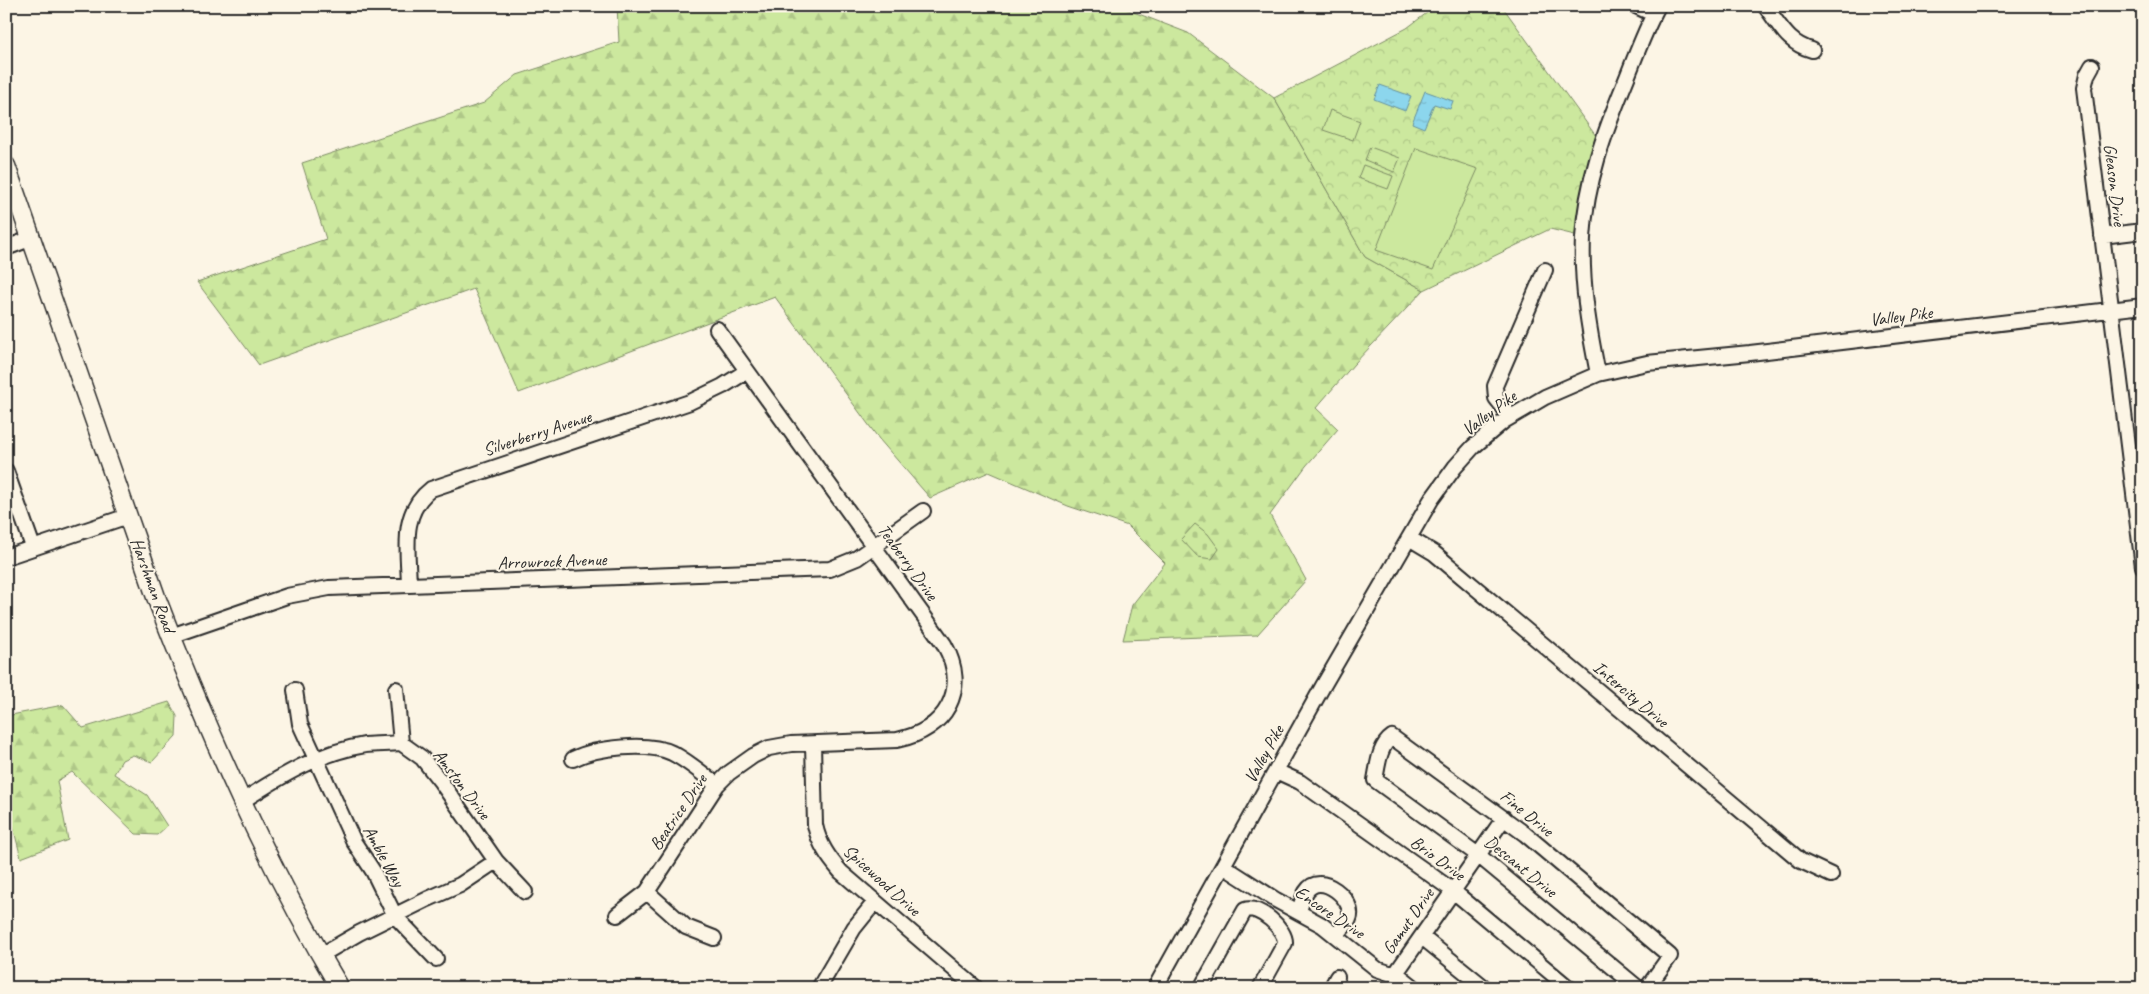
<svg xmlns="http://www.w3.org/2000/svg" width="2149" height="994" viewBox="0 0 2149 994" font-family="Caveat,sans-serif">
<defs>
<pattern id="forest-firs" width="22" height="20" patternUnits="userSpaceOnUse" patternTransform="scale(1.25)"><rect width="22" height="20" fill="#cce89e"/><path d="M5 1l3.5 6h-7zM16 11l3.5 6h-7z" fill="#afc788"/></pattern>
<pattern id="cemetery-stones" width="16" height="16" patternUnits="userSpaceOnUse" patternTransform="scale(1.25)"><rect width="16" height="16" fill="#cce89e"/><path d="M2 7V4a2 2 0 0 1 4 0v3zM10 15v-3a2 2 0 0 1 4 0v3z" fill="#afc788"/></pattern>
<pattern id="park-crowns" width="20" height="18" patternUnits="userSpaceOnUse" patternTransform="scale(1.25)"><rect width="20" height="18" fill="#cce89e"/><path d="M2 6a3 3 0 1 1 6 0M12 15a3 3 0 1 1 6 0" fill="none" stroke="#afc788"/></pattern>
<pattern id="water-ripples" width="26" height="14" patternUnits="userSpaceOnUse" patternTransform="scale(1.25)"><rect width="26" height="14" fill="#8cd6ed"/><path d="M2 4q2-2 4 0t4 0M15 11q2-2 4 0t4 0" fill="none" stroke="#79b8cb"/></pattern>
</defs>
<rect width="100%" height="100%" fill="#fcf5e5"/>
<filter id="ink" filterUnits="userSpaceOnUse"><feTurbulence type="fractalNoise" baseFrequency=".02" numOctaves="2"/><feDisplacementMap in="SourceGraphic" scale="10" xChannelSelector="R" yChannelSelector="G"/><feConvolveMatrix kernelMatrix="1 2 1 2 8 2 1 2 1" color-interpolation-filters="sRGB"/></filter>
<g filter="url(#ink)">
<!-- forest -->
<path fill="url(#forest-firs)" stroke="#7c8a64" d="M617,6H1118L1188,33L1274,98L1365,257L1424,290L1354,364L1316,408L1338,429L1306,466L1270,515L1306,580L1257,635L1123,640L1132,605L1165,563L1128,526L1068,506L989,472L930,498L879,439L775,297L519,393L474,289L259,365L197,282L326,239L302,163L484,103L517,75L619,42Z
M169,702L177,716L176,736L152,762L133,755L122,760L114,774L147,795L167,826L157,835L136,834L72,772L57,781L68,840L21,858L6,799V716L63,705L83,728Z"/>
<!-- cemetery -->
<path fill="url(#cemetery-stones)" stroke="#7c8a64" d="M1195,524L1208,534L1219,549L1212,559L1198,557L1181,539Z"/>
<!-- park -->
<path fill="url(#park-crowns)" stroke="#7c8a64" d="M1436,6H1502L1601,143L1583,237L1550,229L1424,290L1365,257L1274,98L1407,28Z"/>
<!-- pitch -->
<path fill="#cce89e" stroke="#7c8a64" d="M1330,110L1360,121L1353,140L1323,130Z
M1370,147L1400,158L1394,172L1365,160Z
M1416,148L1478,169L1433,270L1376,250Z
M1363,165L1393,176L1388,189L1358,178Z"/>
<!-- water -->
<path fill="url(#water-ripples)" stroke="#65929f" d="M1380,85L1411,96L1405,111L1374,99Z
M1425,91L1453,101L1450,109L1434,104L1424,128L1412,123Z"/>
<g fill="none" stroke-linecap="round" stroke-linejoin="round">
<defs>
<path id="minor" d="M1636,6L1653,14
M1765,6C1780,25 1788,44 1812,50
M2092,66L2087,75L2084,88L2143,567
M2102,236L2143,231
M6,248L32,238
M1598,374C1589,329 1581,284 1583,238C1586,182 1605,131 1626,80C1636,55 1645,30 1658,6
M1510,416L1496,398L1495,386L1545,270
M6,471L33,547
M1409,538L1434,553L1801,861L1831,875
M6,557L128,516
M409,584C408,548 400,513 431,489L690,402L723,386L747,371
M171,636L287,596L329,588L830,569L857,558L923,511
M396,689L401,743L422,758L441,782L496,861L525,892
M295,690L300,724L354,842L373,871L395,916L436,959
M813,744L815,825C819,844 828,857 841,872L976,988
M573,759C597,747 648,742 672,753C688,761 703,774 717,785
M1276,771L1300,782L1452,890L1569,988
M241,802C279,777 320,752 365,745C377,744 389,744 401,743
M1223,866L1276,900L1322,925L1377,969L1389,973H1396L1415,988
M647,892L686,927L714,938
M1299,911C1301,905 1303,897 1306,892C1320,869 1357,901 1349,919C1346,925 1340,930 1337,935
M617,915L647,892L717,785L729,773L753,756L769,748L791,744L897,740C946,730 970,690 944,644L717,329
M1422,937L1485,988
M321,955L359,933L428,899L460,885L496,861
M1396,973L1504,818
M819,988L854,928L875,902
M1155,988L1323,686L1431,500L1455,467L1473,447L1504,421L1545,397L1598,374L1647,363L1750,353L2143,306
M1201,988L1245,910C1259,905 1286,929 1285,943L1260,988
M1331,988L1337,977
M1638,988L1478,855L1375,780C1378,765 1379,746 1392,737L1525,834L1670,956L1647,988"/>
<path id="major" d="M6,166L156,597C208,732 266,864 340,988"/>
</defs>
<!-- minor casing -->
<use href="#minor" stroke="#2b2b2b" stroke-width="18"/>
<!-- major casing -->
<use href="#major" stroke="#2b2b2b" stroke-width="21"/>
<!-- minor -->
<use href="#minor" stroke="#fcf5e5" stroke-width="14"/>
<!-- major -->
<use href="#major" stroke="#fcf5e5" stroke-width="18"/>
</g>
</g>
<g text-anchor="middle" stroke-width="4" stroke-linejoin="round" paint-order="stroke">
<!-- street labels -->
<g font-size="18" fill="#2b2b2b" stroke="#fcf5e5">
<text transform="translate(2115 185) rotate(83)" y="6">Gleason Drive</text>
<text transform="translate(1901 316) rotate(-7)" y="6">Valley Pike</text>
<text transform="translate(1489 413) rotate(-37)" y="6">Valley Pike</text>
<text transform="translate(537 433) rotate(-18)" y="6">Silverberry Avenue</text>
<text transform="translate(552 561) rotate(-2)" y="6">Arrowrock Avenue</text>
<text transform="translate(908 562) rotate(54)" y="6">Teaberry Drive</text>
<text transform="translate(153 585) rotate(70)" y="6">Harshman Road</text>
<text transform="translate(1631 694) rotate(40)" y="6">Intercity Drive</text>
<text transform="translate(1264 754) rotate(-61)" y="6">Valley Pike</text>
<text transform="translate(462 784) rotate(53)" y="6">Amston Drive</text>
<text transform="translate(678 812) rotate(-56)" y="6">Beatrice Drive</text>
<text transform="translate(1527 813) rotate(39)" y="6">Fine Drive</text>
<text transform="translate(384 856) rotate(61)" y="6">Amble Way</text>
<text transform="translate(1438 858) rotate(36)" y="6">Brio Drive</text>
<text transform="translate(1521 866) rotate(39)" y="6">Descant Drive</text>
<text transform="translate(882 880) rotate(42)" y="6">Spicewood Drive</text>
<text transform="translate(1330 912) rotate(34)" y="6">Encore Drive</text>
<text transform="translate(1408 921) rotate(-55)" y="6">Gamut Drive</text>
</g>
</g>
<!-- margin -->
<rect width="2149" height="994" fill="none" stroke="#fcf5e5" stroke-width="25"/>
<rect x="12" y="12" width="2124" height="969" fill="none" stroke="#2b2b2b" stroke-width="2" filter="url(#ink)"/>
</svg>
